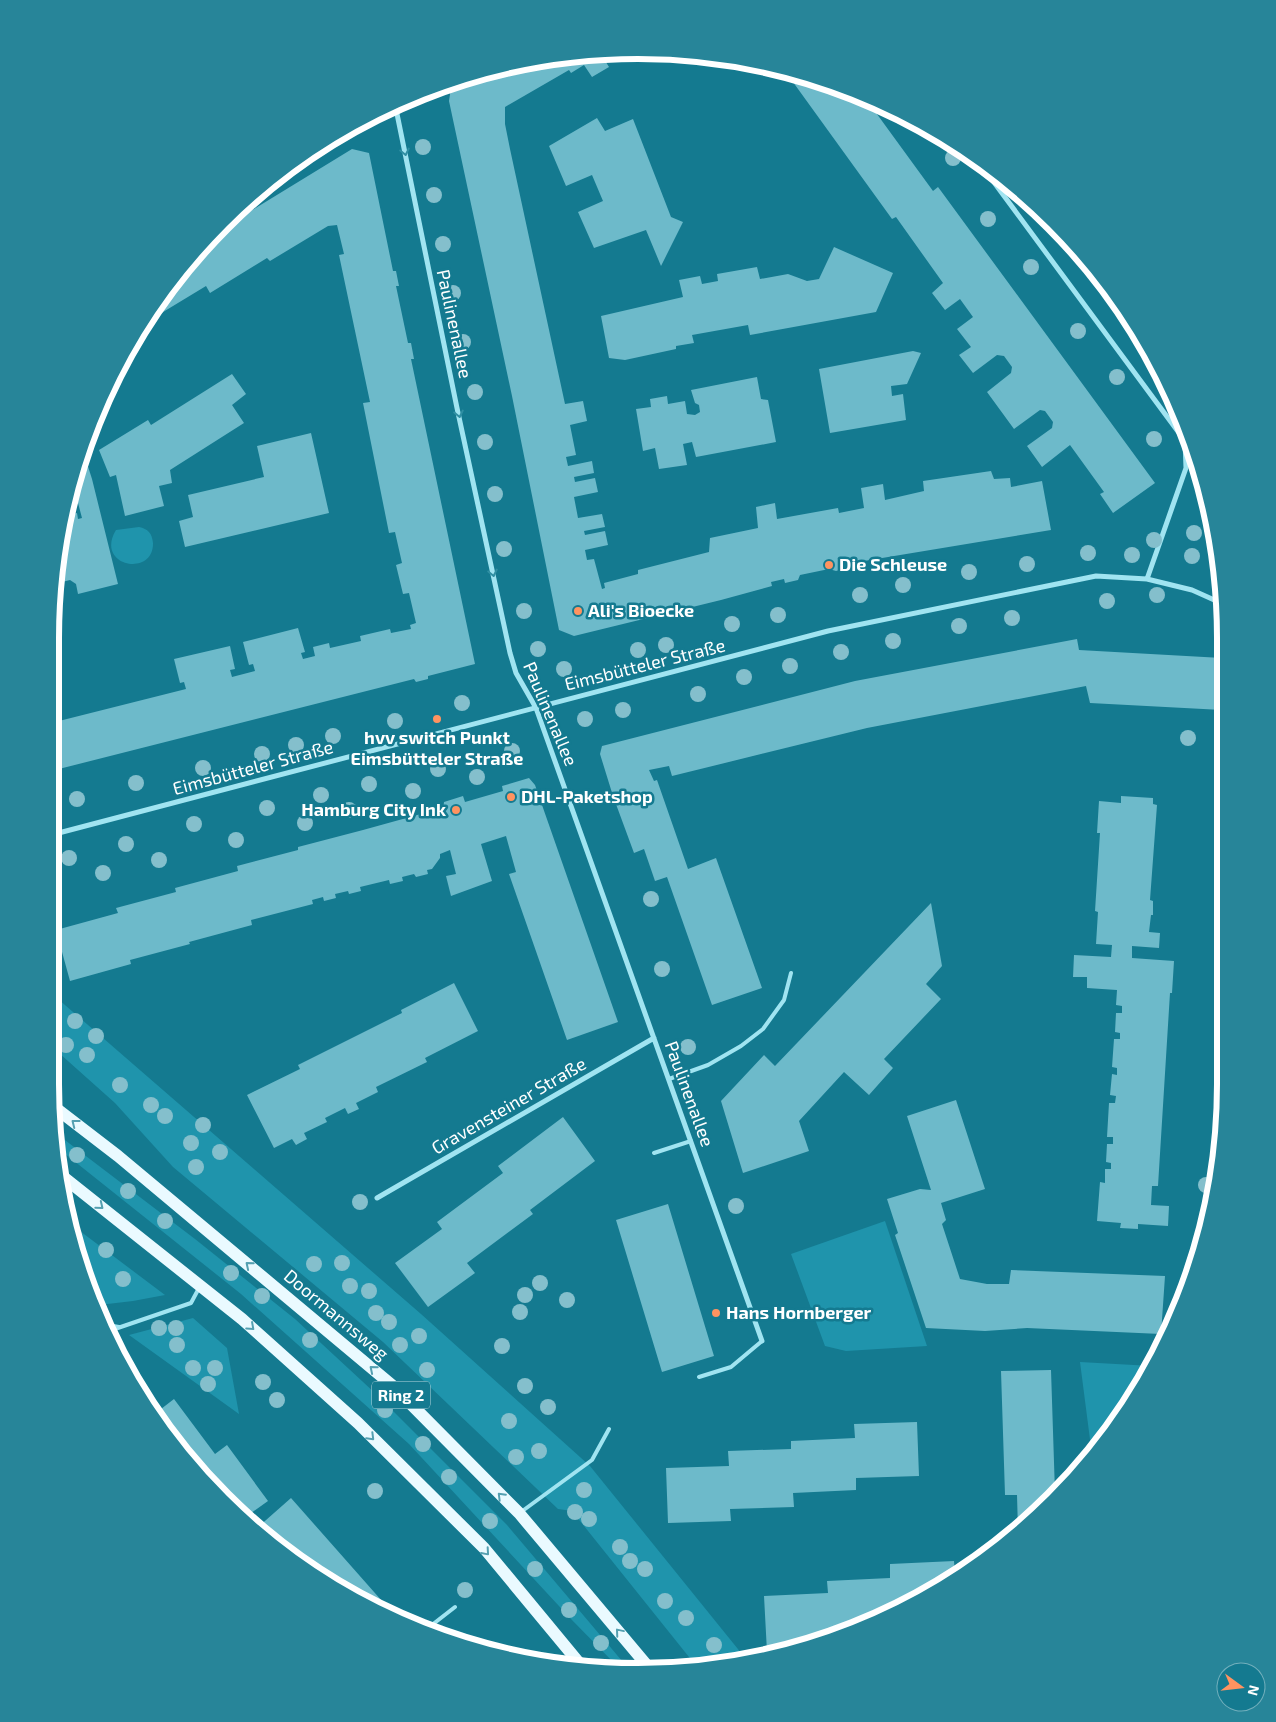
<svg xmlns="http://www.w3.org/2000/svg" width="1276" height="1722" viewBox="0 0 1276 1722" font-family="'Exo 2',sans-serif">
<rect width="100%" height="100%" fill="#147a90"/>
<!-- green -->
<path fill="#1f94ac" d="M139,527C148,529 152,533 153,543C154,578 94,566 116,530Z
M50,992L421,1314L590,1466L746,1659L697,1667L572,1511L558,1509L383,1342L173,1167L115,1103L50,1045Z
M57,1134L195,1239L295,1319L376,1394L507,1525L628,1668L618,1667L571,1619L409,1444L241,1294L59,1149Z
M885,1221L927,1346L846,1351L825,1346L791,1254Z
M68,1222L165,1295L133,1301L99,1305L70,1236Z
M193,1318L227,1348L239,1414L129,1335Z
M1080,1362L1152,1366L1147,1378L1092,1455Z"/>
<!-- building -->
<path fill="#6dbaca" d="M600,51H605L601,54L609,67L592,77L584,65L571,73L569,70L505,107V124L510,149L565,404L583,401L587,421L570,425L576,455L566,457L568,466L592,461L594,473L574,477L575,482L595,478L598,492L574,497L578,518L602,514L605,527L584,531L585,535L605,531L608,545L585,550L587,560L594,559L602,589L605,588L604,583L638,574V570L709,552L710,538L758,528L756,507L775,503L777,519L838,508L839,513L864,508L861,488L883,484L885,500L924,491L923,481L991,471L994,479L1010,478L1011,487L1042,481L1051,530L864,561L859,565L836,571L829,569L800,575L798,580L785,583L784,579L771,582L772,586L721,600L574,636L559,630L512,396L449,101L451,88L470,76L486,70Z
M785,71L827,81L866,99L933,191L938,187L941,191L1155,483L1113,513L1100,494L1104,492L1070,445L1042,467L1027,446L1052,428L1053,422L1045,411L1040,410L1014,429L987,392L1011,373L1012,367L1004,356L997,355L973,373L959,355L971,347L957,329L973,317L960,299L945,310L932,293L943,283L896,217L892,219Z
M597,118L605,131L633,119L671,217L683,222L661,266L646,230L594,248L578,212L603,201L592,175L566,186L549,146Z
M352,149L369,153L393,271H396L399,286H396L408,343H411L414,359H411L475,664L428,676V679L416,682L414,679L51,771V723L186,689L184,682L180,683L174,659L230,646L235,669L230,670L232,677L255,671L253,664L249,665L243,642L298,628L305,652L301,653L303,659L315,656L313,647L329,643L330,648L361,641L360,636L390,629L391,633L411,629L410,625L416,623L409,593L403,594L396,565L402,563L395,532L389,533L363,403L370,402L339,255L344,254L337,225L328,226L270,261L267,258L210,293L206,286L140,326L149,311L213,234Z
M834,247L893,273L876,312L750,335L748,325L692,335L694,343L676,346V349L625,360L609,358L601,316L683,297L679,280L700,276L702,284L718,281L717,274L757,267L760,279L788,274L807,281L819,279Z
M913,351L921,353L907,384L891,386L892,396L903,394L906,420L830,433L819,369Z
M232,374L246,394L232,405L244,423L170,470L172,483L159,486L164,506L125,516L116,475L110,477L99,450L148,420L151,425Z
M757,377L761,399L768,400L776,442L696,457L692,442L683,444L687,465L659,469L655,448L643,451L636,409L651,407L650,399L667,396L668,404L685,401L687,414L695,415L700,412L699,405L695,403L691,390Z
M311,433L329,513L185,547L179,521L193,517L188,495L264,477L257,446Z
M83,451L92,479L118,584L78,594L76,584L70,580L54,584L64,522L70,521L69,515L77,513L78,519L82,518L73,484H71Z
M1077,639L1079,650L1222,658V710L1090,703L1086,686L867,728L672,776L669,766L649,770L654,781L657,780L688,869L716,858L762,988L712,1005L667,877L655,881L644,849L634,853L613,796L600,754L602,746L855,681Z
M529,778L535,785L618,1022L567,1040L509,874L516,872L506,836L481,844L492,881L451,896L446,876L456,874L450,850L440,854V858L432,869L427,870L428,874L416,877L414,874L402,877L403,881L390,884L389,880L360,887L361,891L349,894L348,891L335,894L336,898L324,901L323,897L312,900L313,904L251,920L252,925L189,942L190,944L130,960L131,964L70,981L56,930L118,913L116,908L176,892L175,888L238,871L237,866L298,850V847L363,830L428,812L429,815L443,811L444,802L463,796L465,802L503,791L502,786Z
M1121,796L1153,798V804L1157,805L1150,900L1153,901V915H1151L1149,932L1160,933L1159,948L1132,946V958L1174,961L1172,993H1170L1158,1186H1152L1151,1205L1169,1206L1168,1226L1138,1224V1229L1120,1228L1121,1223L1097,1221L1100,1182L1105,1183V1169H1111V1163L1106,1162L1107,1144H1113V1137H1107L1109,1103H1115L1116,1096L1110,1095L1112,1074L1117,1075V1068L1112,1067L1114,1039H1120V1033L1115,1032L1116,1013H1122V1006L1116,1005L1117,990L1087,988V977H1073L1074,955L1111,957L1112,945L1096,944L1098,912L1095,911L1100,833H1097L1099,801L1121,803Z
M931,903L942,966L926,984L941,999L884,1059L893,1068L869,1095L844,1072L799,1121L809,1151L743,1173L721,1101L764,1055L775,1066Z
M454,983L478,1031L425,1058L427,1062L376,1087L378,1092L356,1103L359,1109L348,1114L345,1108L325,1118L327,1122L304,1133L307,1139L296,1145L292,1139L274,1148L247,1095L300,1069L298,1065L402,1013L401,1010Z
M956,1100L985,1189L941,1203L946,1220L942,1224L960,1279L987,1284H1009L1011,1270L1165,1276L1161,1334L1027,1328L985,1331L926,1328L895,1235L898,1233L887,1199L920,1189L931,1190L907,1116Z
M563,1117L595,1161L530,1210L533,1214L467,1263L475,1273L428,1307L395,1263L442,1229L437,1222L503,1173L498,1166Z
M668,1204L714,1356L662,1372L616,1220Z
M122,1355L161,1409L174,1399L215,1454L227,1445L268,1501L244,1518L222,1500L129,1378L120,1356Z
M1051,1370L1055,1493H1057L1018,1530L1017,1495H1005L1001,1371Z
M917,1422L919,1476L856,1478V1490L793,1493L794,1507L730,1509L731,1521L668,1523L666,1468L729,1466L728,1451L791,1449V1441L855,1438L854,1424Z
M291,1498L397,1618L378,1611L311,1573L257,1528Z
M954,1561L955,1574L863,1627L830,1637V1638L795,1650L767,1652L764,1596L828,1593L827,1581L890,1578V1564Z"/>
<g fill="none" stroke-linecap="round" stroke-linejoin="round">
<!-- service -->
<path stroke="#a0e4f1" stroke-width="4" d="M669,1079L708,1065L741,1046L763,1029L784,1000L791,973
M654,1153L691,1141
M107,1325L119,1327
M109,1331L191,1303L199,1288
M699,1377L731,1367L762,1341
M521,1512L592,1460L609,1429
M428,1628L455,1607"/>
<!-- minor -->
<path stroke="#a0e4f1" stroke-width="5" d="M395,104L457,408L510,653L516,673L536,708L762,1341
M979,162L1185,441L1186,468L1147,579
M51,835L828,631L1096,576L1147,579L1192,590L1221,603
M377,1198L654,1038"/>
<!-- primary -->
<path stroke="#eafaff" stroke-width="12" d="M53,1106L118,1156L393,1386L519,1513L650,1669
M62,1176L242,1319L358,1423L484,1548L580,1664"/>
</g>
<!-- trees -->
<g fill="#84bfcc">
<circle cx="423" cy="147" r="8"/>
<circle cx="953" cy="158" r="8"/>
<circle cx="434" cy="195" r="8"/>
<circle cx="988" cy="219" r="8"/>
<circle cx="443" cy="244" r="8"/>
<circle cx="1031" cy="267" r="8"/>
<circle cx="453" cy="293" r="8"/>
<circle cx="1078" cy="331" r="8"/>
<circle cx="463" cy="342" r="8"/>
<circle cx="1117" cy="377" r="8"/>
<circle cx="475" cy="392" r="8"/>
<circle cx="1154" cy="439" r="8"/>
<circle cx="485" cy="442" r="8"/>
<circle cx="495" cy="494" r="8"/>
<circle cx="1194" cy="533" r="8"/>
<circle cx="1154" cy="540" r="8"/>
<circle cx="504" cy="549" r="8"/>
<circle cx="1088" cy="553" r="8"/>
<circle cx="1132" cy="555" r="8"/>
<circle cx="1192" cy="556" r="8"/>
<circle cx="1027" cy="564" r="8"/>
<circle cx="969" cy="572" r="8"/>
<circle cx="903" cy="585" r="8"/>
<circle cx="860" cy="595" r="8"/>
<circle cx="1157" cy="595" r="8"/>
<circle cx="1107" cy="601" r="8"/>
<circle cx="524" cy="611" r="8"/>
<circle cx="778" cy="615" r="8"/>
<circle cx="1012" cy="618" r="8"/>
<circle cx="732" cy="624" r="8"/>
<circle cx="959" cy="626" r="8"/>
<circle cx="893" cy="641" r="8"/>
<circle cx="666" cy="645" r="8"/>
<circle cx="538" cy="649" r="8"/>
<circle cx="638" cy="650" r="8"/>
<circle cx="841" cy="652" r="8"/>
<circle cx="790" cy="666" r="8"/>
<circle cx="564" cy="669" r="8"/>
<circle cx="744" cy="677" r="8"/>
<circle cx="698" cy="694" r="8"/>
<circle cx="462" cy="703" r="8"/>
<circle cx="623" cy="710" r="8"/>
<circle cx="585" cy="719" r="8"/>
<circle cx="395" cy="721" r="8"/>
<circle cx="333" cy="736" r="8"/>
<circle cx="1188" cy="738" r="8"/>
<circle cx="296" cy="745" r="8"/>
<circle cx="512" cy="751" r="8"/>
<circle cx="262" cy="754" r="8"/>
<circle cx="203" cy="768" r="8"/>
<circle cx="438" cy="769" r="8"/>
<circle cx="477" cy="777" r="8"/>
<circle cx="136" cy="783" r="8"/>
<circle cx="369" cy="784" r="8"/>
<circle cx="413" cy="791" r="8"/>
<circle cx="321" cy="795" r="8"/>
<circle cx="77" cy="799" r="8"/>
<circle cx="267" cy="808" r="8"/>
<circle cx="349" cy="810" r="8"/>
<circle cx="305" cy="823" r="8"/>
<circle cx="194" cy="824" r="8"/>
<circle cx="236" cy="840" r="8"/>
<circle cx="126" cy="844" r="8"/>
<circle cx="69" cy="858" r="8"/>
<circle cx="159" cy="860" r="8"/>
<circle cx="103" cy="873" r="8"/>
<circle cx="651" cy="899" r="8"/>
<circle cx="662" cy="969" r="8"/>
<circle cx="75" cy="1021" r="8"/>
<circle cx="96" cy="1036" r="8"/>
<circle cx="66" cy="1045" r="8"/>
<circle cx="688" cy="1047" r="8"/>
<circle cx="87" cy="1055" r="8"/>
<circle cx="120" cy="1085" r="8"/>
<circle cx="151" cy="1105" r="8"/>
<circle cx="165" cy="1116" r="8"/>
<circle cx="203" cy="1125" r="8"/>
<circle cx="191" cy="1143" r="8"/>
<circle cx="220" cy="1152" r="8"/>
<circle cx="77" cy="1155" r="8"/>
<circle cx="196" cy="1167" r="8"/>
<circle cx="1206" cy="1185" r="8"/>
<circle cx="128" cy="1191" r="8"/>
<circle cx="360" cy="1202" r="8"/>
<circle cx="736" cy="1206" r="8"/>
<circle cx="165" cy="1221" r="8"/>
<circle cx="106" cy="1250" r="8"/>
<circle cx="342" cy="1263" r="8"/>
<circle cx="314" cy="1264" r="8"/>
<circle cx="231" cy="1273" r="8"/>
<circle cx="123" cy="1279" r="8"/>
<circle cx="540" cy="1283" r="8"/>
<circle cx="350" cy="1286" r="8"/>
<circle cx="369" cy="1291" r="8"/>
<circle cx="525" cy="1295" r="8"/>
<circle cx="262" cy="1296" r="8"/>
<circle cx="567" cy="1300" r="8"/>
<circle cx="520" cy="1312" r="8"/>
<circle cx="376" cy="1313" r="8"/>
<circle cx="389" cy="1322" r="8"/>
<circle cx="159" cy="1328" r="8"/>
<circle cx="176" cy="1328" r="8"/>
<circle cx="419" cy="1336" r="8"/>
<circle cx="310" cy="1340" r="8"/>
<circle cx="177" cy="1345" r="8"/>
<circle cx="400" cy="1345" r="8"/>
<circle cx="502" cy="1346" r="8"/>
<circle cx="193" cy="1368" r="8"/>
<circle cx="215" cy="1368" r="8"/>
<circle cx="427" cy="1370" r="8"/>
<circle cx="263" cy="1382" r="8"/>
<circle cx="208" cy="1384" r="8"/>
<circle cx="525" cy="1386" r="8"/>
<circle cx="277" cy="1400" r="8"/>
<circle cx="548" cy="1407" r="8"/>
<circle cx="385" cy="1410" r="8"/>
<circle cx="509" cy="1421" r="8"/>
<circle cx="423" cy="1444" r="8"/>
<circle cx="539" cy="1451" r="8"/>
<circle cx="516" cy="1457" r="8"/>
<circle cx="449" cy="1477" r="8"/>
<circle cx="584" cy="1490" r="8"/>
<circle cx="375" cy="1491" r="8"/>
<circle cx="575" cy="1512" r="8"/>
<circle cx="589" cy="1519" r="8"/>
<circle cx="490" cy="1521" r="8"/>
<circle cx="620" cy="1547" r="8"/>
<circle cx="630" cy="1561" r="8"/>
<circle cx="535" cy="1569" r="8"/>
<circle cx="645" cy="1569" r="8"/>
<circle cx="465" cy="1590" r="8"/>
<circle cx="665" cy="1601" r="8"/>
<circle cx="569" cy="1610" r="8"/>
<circle cx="686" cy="1618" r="8"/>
<circle cx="601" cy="1643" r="8"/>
<circle cx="714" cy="1645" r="8"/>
</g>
<!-- one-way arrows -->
<defs><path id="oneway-chevron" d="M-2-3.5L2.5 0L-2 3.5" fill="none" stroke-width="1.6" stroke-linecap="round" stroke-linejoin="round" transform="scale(1.25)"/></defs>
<g stroke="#308fa3">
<use href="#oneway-chevron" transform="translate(405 152) rotate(78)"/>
<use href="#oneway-chevron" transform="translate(459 414) rotate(78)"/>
<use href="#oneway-chevron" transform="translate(493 573) rotate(78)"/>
</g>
<g stroke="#54a0b1">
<use href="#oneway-chevron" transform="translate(75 1123) rotate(-142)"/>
<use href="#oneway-chevron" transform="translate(100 1206) rotate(39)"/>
<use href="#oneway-chevron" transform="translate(249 1265) rotate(-140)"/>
<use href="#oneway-chevron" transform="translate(251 1327) rotate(42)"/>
<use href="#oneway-chevron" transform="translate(373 1369) rotate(-140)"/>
<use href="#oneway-chevron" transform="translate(371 1437) rotate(45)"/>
<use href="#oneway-chevron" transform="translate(501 1496) rotate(-135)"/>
<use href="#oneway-chevron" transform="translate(486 1552) rotate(49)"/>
<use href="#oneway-chevron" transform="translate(619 1632) rotate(-130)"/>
</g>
<!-- markers -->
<g fill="#ff9360" stroke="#147a90" stroke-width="2">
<circle cx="829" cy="565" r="5"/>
<circle cx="578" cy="611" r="5"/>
<circle cx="437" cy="719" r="5"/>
<circle cx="511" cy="797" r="5"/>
<circle cx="456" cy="810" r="5"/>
<circle cx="716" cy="1313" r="5"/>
</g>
<g text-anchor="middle" stroke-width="5" stroke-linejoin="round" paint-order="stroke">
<!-- shield labels -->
<rect fill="#147a90" stroke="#b8d7de" stroke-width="1" x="372" y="1381.5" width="58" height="27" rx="4"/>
<g font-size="16" font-weight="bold" fill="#fff">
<text x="401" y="1401">Ring 2</text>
</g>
<!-- street labels -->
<g font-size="18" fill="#fff" stroke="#147a90">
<text transform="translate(454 324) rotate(78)" y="6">Paulinenallee</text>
<text transform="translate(645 665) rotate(-14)" y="6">Eimsbütteler Straße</text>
<text transform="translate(550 714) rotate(67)" y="6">Paulinenallee</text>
<text transform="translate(253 768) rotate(-15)" y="6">Eimsbütteler Straße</text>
<text transform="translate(689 1094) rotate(70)" y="6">Paulinenallee</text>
<text transform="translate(509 1106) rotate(-30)" y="6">Gravensteiner Straße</text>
<text transform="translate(336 1315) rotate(40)" y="6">Doormannsweg</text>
</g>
<!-- poi labels -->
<g font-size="18" font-weight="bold" fill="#fff" stroke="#147a90" text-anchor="start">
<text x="839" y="571">Die Schleuse</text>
<text x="588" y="617">Ali's Bioecke</text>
<text x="437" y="744" text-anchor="middle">hvv switch Punkt<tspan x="437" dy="21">Eimsbütteler Straße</tspan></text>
<text x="521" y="803">DHL-Paketshop</text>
<text x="446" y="816" text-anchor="end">Hamburg City Ink</text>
<text x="726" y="1319">Hans Hornberger</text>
</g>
</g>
<!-- crop -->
<path d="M0 0H1276V1722H0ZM638 59H638A579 579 0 0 1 1217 638V1084A579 579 0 0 1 638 1663H638A579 579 0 0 1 59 1084V638A579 579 0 0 1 638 59Z" fill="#278599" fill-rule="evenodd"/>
<path fill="none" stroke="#fff" stroke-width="6" d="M638 59H638A579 579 0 0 1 1217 638V1084A579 579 0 0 1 638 1663H638A579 579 0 0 1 59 1084V638A579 579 0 0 1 638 59Z"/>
<!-- north arrow -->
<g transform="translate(1241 1687) rotate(105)"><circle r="24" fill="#147a90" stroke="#72afbc"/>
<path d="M0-4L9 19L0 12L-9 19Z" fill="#ff9360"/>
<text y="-8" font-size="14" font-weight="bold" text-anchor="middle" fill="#ffffff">N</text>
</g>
</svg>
